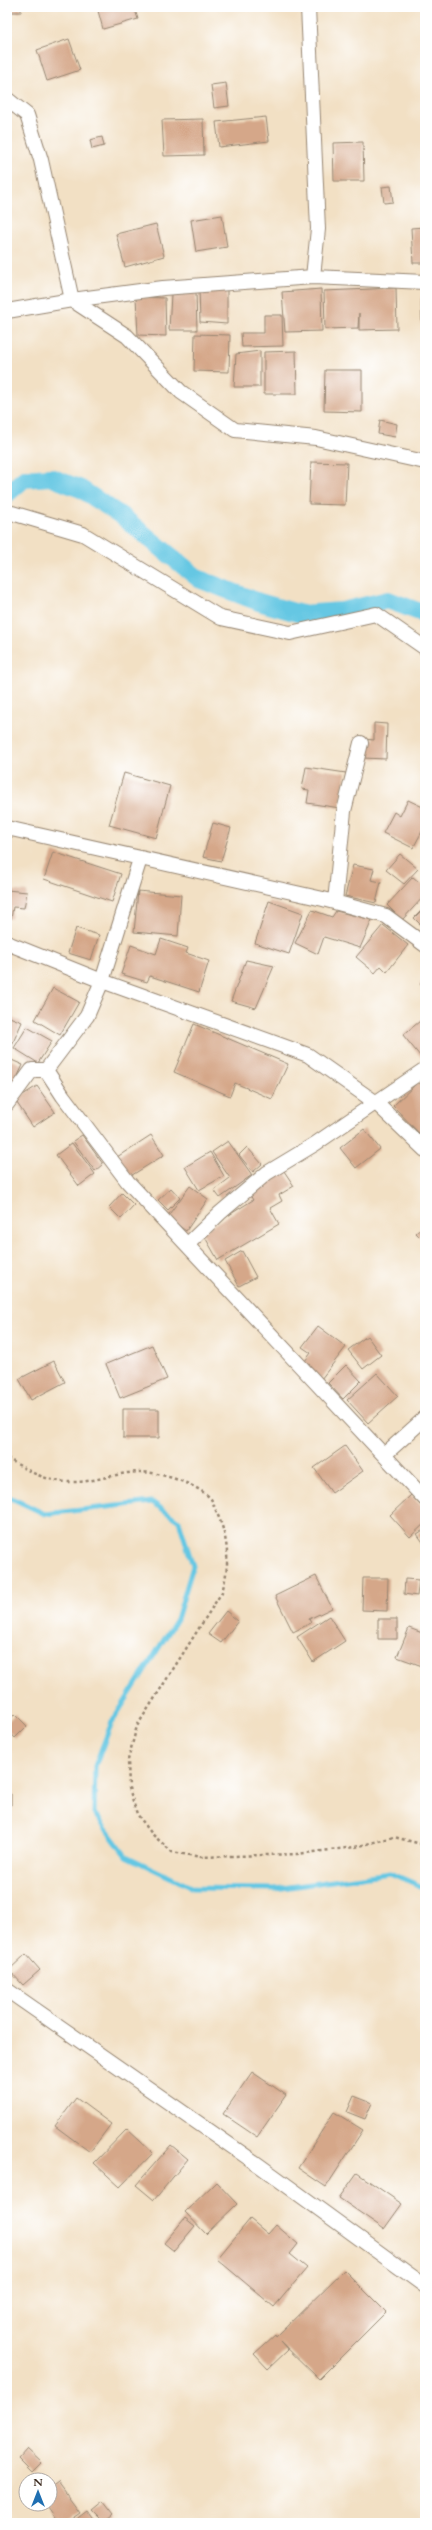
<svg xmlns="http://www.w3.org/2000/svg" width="432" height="2530" viewBox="0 0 432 2530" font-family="Cardo,serif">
<rect width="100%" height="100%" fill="#fff"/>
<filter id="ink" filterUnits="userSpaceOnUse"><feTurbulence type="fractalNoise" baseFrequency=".025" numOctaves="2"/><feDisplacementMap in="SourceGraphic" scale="8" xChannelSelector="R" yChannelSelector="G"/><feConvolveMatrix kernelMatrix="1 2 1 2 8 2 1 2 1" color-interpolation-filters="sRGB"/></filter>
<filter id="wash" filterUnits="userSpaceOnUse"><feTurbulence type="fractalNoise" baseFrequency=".012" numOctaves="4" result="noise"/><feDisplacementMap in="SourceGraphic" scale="16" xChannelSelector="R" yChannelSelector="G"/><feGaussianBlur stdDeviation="0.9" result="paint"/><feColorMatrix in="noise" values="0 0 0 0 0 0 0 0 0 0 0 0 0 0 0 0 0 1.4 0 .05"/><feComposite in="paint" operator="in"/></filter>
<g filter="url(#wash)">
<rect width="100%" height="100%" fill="#f2e0c4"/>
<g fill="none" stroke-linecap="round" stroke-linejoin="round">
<!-- stream -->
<path stroke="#65c7e3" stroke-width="5" d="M7,1496L45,1514L152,1502L179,1521L193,1566L177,1619L112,1722L95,1766L94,1813L126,1856L193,1888L275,1889L390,1873L425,1888"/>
<!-- canal -->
<path stroke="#65c7e3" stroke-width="18" d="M7,494L24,479L50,477L81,489L123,517L199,579L259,602L301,614L342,611L388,600L425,614"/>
</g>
<g id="blocks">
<!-- building -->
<path fill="#d5a789" d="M7,7H21V12H7Z
M97,7H134L138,19L103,29Z
M69,39L80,70L47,81L37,50Z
M226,83L229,106L214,108L211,85Z
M266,117L269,141L219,147L216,122Z
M203,119L204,155L164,156L162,120Z
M102,137L104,146L92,149L90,140Z
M363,142L364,181H334L333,143Z
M391,186L393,202L384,203L382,187Z
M222,215L227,247L196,252L191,220Z
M156,224L164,256L125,267L116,234Z
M425,227V263H413L411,228Z
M199,288H227V324L200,322Z
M396,288L397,329L359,330V313L358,328L325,329L324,291Z
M321,289L322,331L285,332L282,292Z
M196,292L197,330H169L171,294Z
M136,297L165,298L166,336L138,335Z
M421,297H425V339H422Z
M264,315H282L283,346L242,347L241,333H264Z
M195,334L230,335L229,372L194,371Z
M260,351V387H234L236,354Z
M296,351L297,394H264V352Z
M325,370H362V412L324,411Z
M380,420L397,424L395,437L378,434Z
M311,462L347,463L345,505L309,504Z
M374,723L387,724L386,759L363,758L364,739L374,740Z
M306,767L346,773L340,808L307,803L309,790L302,789Z
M124,773L170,786L156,838L109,825Z
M408,800L425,808V826L413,848L383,833L394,812L400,816Z
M213,823L231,828L221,861L203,857Z
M53,852L121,874L112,902L44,879Z
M400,854L418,869L404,884L386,870Z
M353,865L374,869L371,880L381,882L376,903L345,896Z
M413,877L425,887V895L402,920L387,905Z
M7,890L27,892L24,908L13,907L11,919L7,918Z
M138,891L181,895L178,936L134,932Z
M269,901L303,913L289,954L255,943Z
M425,907V929L414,918Z
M312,910L332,917L336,911L372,920L360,948L324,937L318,954L295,943Z
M383,925L408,945L387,972L381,966L375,973L356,957Z
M76,928L99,935L91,960L68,953Z
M161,939L188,948L186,953L209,961L199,992L150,976L147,982L121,974L131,945L156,954Z
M246,960L274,966L256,1008L231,1001Z
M425,979V990L420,984Z
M53,988L79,1002L60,1035L35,1020Z
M7,1016L22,1022L11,1047L7,1045Z
M425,1017V1062L403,1035Z
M194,1024L288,1064L272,1099L235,1083L230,1096L174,1072Z
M27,1027L52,1041L38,1063L14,1048Z
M7,1058L23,1065L9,1095L7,1094Z
M418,1082L425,1088V1127L419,1133L393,1106Z
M37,1086L55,1112L33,1127L15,1100Z
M364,1129L380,1149L356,1168L340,1148Z
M82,1135L103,1164L95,1171L73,1141Z
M151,1135L164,1155L129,1177L117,1157Z
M228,1141L252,1175L220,1198L214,1190L230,1178L212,1152Z
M72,1143L95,1174L79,1186L56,1155Z
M247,1147L262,1164L253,1172L239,1155Z
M210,1152L224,1176L199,1190L185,1167Z
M284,1171L294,1186L279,1195L282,1201L270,1208L279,1224L218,1260L202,1232L253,1200L248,1192Z
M190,1186L208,1199L186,1231L167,1217Z
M171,1188L180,1198L168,1210L158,1200Z
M122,1193L134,1205L121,1219L109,1207Z
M425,1225V1242L416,1233Z
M242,1251L256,1277L239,1286L225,1261Z
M318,1326L346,1347L321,1379L302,1365L311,1353L302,1347Z
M367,1336L381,1355L363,1369L348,1350Z
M152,1345L167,1379L120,1398L106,1364Z
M54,1361L65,1382L31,1400L19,1379Z
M346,1365L361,1381L343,1399L328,1383Z
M377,1373L398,1396L368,1423L347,1400Z
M123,1409H159V1438H123Z
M345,1446L363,1471L332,1493L314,1468Z
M411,1495L425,1510V1523L410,1537L390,1515Z
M425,1529V1545L417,1534Z
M316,1576L332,1608L309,1619L311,1623L293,1632L275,1596Z
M363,1578H388L387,1611L362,1610Z
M405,1579L419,1580L417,1596L404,1594Z
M226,1611L238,1621L221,1643L208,1634Z
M329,1616L345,1641L313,1662L297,1637Z
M378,1619H397V1639H378Z
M409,1628L425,1634V1667L397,1657Z
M15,1714L27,1726L15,1738L7,1729V1722Z
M7,1794H11V1805H7Z
M26,1954L40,1970L23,1985L9,1970Z
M252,2072L286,2095L257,2137L223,2114Z
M354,2096L372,2103L365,2119L347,2112Z
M76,2098L111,2124L90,2152L55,2126Z
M334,2112L363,2130L326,2187L298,2168Z
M127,2129L153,2153L120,2187L94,2163Z
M171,2145L188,2159L154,2200L136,2185Z
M357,2173L402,2204L384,2229L339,2198Z
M216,2182L237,2204L206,2234L185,2212Z
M185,2218L195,2226L174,2251L164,2243Z
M250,2219L268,2234L276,2225L298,2244L290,2254L307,2268L274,2307L217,2259Z
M344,2270L386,2312L319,2379L280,2341L288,2350L268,2369L254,2354L275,2335L276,2337Z
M27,2449L42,2463L33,2472L19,2458Z
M58,2482L80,2512L64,2523H60L47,2504H50V2488Z
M102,2501L113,2515L104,2523L91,2510Z
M87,2511L96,2523H71Z"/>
</g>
</g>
<g filter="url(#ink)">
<use href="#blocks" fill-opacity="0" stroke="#968571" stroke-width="1"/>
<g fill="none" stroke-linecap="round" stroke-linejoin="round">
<defs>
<path id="minor" d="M308,7L318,229L313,277
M7,99L27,115L41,160L72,300L127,336L181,392L235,430L316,438L425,462
M7,311L72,300L163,288L313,277L425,282
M7,515L12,513L83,534L221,618L290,633L376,614L425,648
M7,828L323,899L386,916L425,945
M335,902L344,811L361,743
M7,943L102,981L308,1055L375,1102L425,1150
M46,1070L63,1096L128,1182L425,1499
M7,1104L32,1070H46L87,1016L102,981L140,859
M187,1245L220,1213L267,1173L315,1144L425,1069
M384,1455L425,1418
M7,1990L260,2166L425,2286"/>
</defs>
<!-- minor casing -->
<use href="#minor" stroke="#968571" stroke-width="16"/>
<!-- path -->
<path stroke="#968571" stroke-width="2.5" stroke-dasharray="3 3" stroke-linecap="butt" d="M7,1458C28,1471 48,1483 74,1482C96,1482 118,1472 141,1472C159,1472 198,1484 211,1499C213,1502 215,1509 217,1513C229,1540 230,1564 222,1592L137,1726L128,1760L129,1788L137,1814L152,1834L172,1852L201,1857L297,1854L355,1847L394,1837L425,1845"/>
<!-- minor -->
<use href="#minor" stroke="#fff" stroke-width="14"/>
</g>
</g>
<!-- margin -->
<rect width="432" height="2530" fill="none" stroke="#fff" stroke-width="24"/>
<!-- north arrow -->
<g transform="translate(38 2492)"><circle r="19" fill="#ffffff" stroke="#b1aaa5"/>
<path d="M0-3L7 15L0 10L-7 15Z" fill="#1f6fb2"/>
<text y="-6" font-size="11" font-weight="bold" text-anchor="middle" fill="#3b2a1e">N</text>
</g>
</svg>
